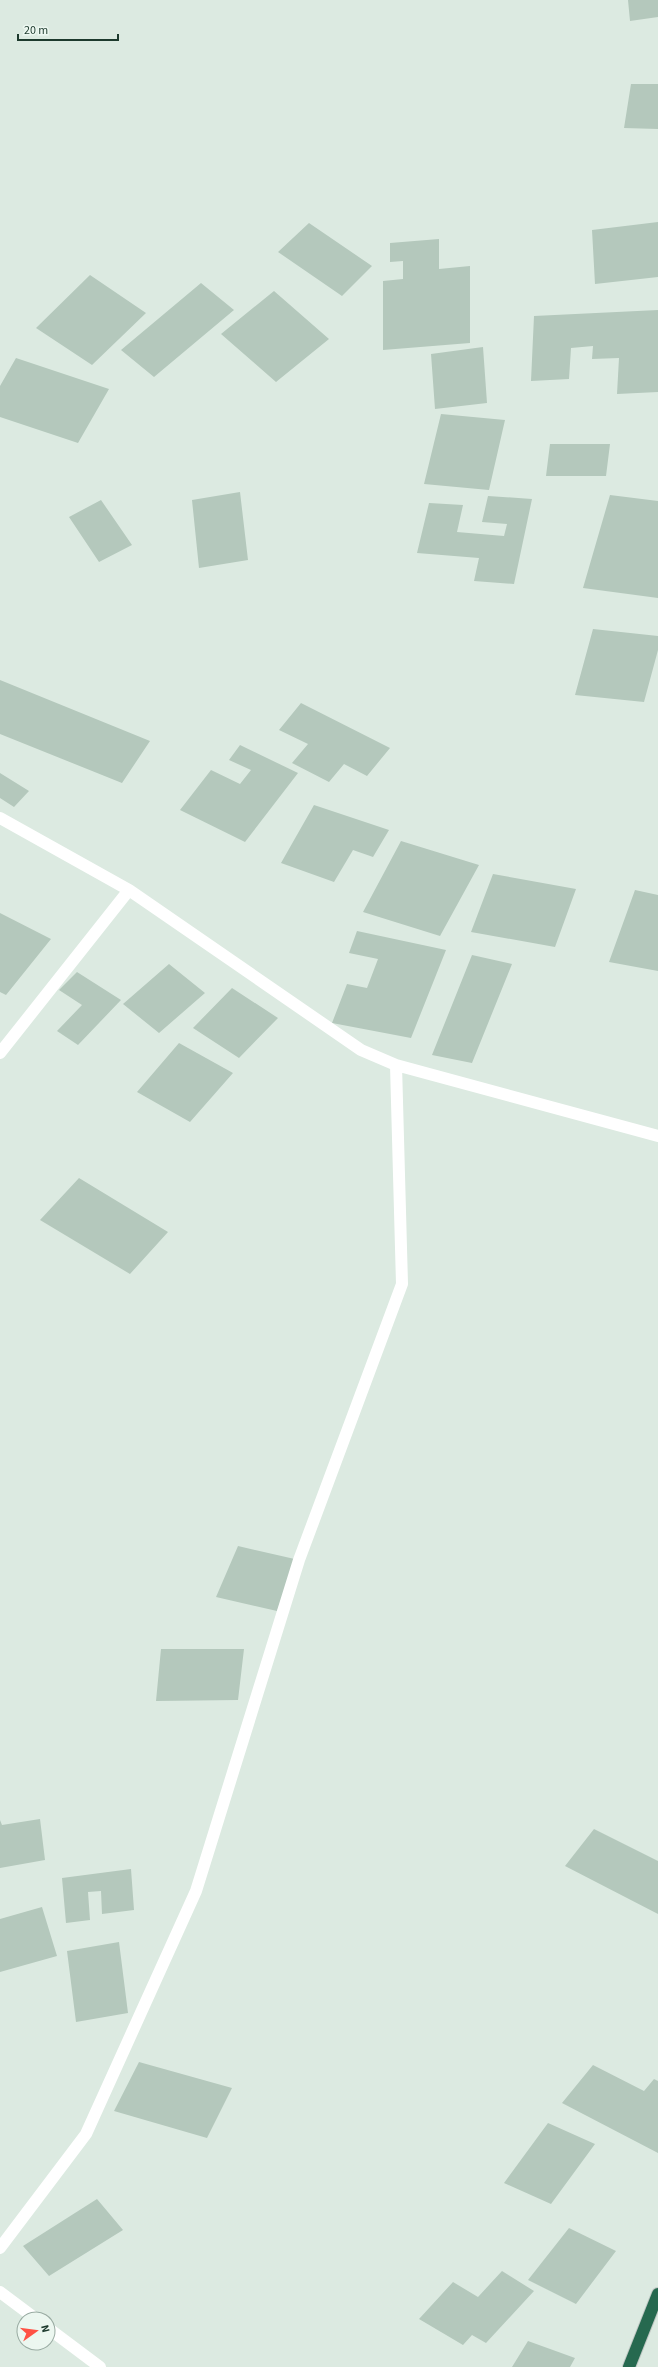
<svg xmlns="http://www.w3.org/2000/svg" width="658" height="2367" viewBox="0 0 658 2367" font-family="'Source Sans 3',sans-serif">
<rect width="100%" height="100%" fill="#dceae1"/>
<!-- building -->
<path fill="#b4c8bc" d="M628,0H658V17L630,21Z
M631,84H658V129L624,128Z
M658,222V277L595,284L592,230Z
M309,223L372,266L342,296L278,252Z
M439,239V269L470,266V343L383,350V281L403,279V261L390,262V243Z
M90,275L146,313L92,365L36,328Z
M201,283L234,310L154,377L121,350Z
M274,291L329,339L276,382L221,334Z
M658,310V392L617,394L619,358L592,359L593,346L571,348L569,379L531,381L534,316Z
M483,347L487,403L435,409L431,354Z
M16,358L109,389L78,443L0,417V386Z
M441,414L505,420L489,490L424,484Z
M550,444H610L606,476H546Z
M240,492L248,560L199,568L192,500Z
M610,495L658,501V598L583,588Z
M488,496L532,499L514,584L474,581L479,558L417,553L429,503L463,505L457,532L504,536L507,524L482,522Z
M101,500L132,545L99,562L69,517Z
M593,629L658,636V650L644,702L575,695Z
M0,680L150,741L122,783L0,734Z
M301,703L390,748L367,776L344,764L329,782L292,763L308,744L279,730Z
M240,745L298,773L245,842L180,810L211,770L240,784L251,770L229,760Z
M0,773L29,791L14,807L0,798Z
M314,805L389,830L373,857L353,850L334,882L281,863Z
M401,841L479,865L440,936L363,912Z
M493,874L576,889L555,947L471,932Z
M635,890L658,895V971L609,962Z
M0,913L51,939L6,995L0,992Z
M357,931L446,950L411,1038L332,1023L347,984L367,988L378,959L349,953Z
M472,955L512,964L472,1063L432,1055Z
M169,964L205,993L159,1033L123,1004Z
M77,972L121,1000L78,1045L57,1031L82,1005L59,990Z
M232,988L278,1018L239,1058L193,1028Z
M179,1043L233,1073L190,1122L137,1092Z
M79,1178L168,1232L130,1274L40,1220Z
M238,1546L299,1560L277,1611L216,1597Z
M161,1649H244L238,1700L156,1701Z
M40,1819L45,1860L0,1868V1820L2,1825Z
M594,1829L658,1861V1914L565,1866Z
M131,1869L134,1910L102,1914L101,1891L88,1892L90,1920L66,1923L62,1878Z
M42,1907L57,1956L0,1972V1919Z
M119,1942L128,2013L76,2022L67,1951Z
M139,2062L232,2088L207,2138L114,2111Z
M593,2065L644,2091L654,2079L658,2081V2153L562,2103Z
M548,2123L595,2144L551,2204L504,2183Z
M97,2199L123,2230L49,2276L23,2246Z
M569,2228L616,2251L576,2304L528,2280Z
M502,2271L534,2291L486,2343L472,2335L463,2345L419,2319L453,2282L478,2297Z
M528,2341L575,2358L570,2367H512Z"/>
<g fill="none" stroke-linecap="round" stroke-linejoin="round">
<defs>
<path id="highway" d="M629,2367L658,2294"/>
</defs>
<!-- highway casing -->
<use href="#highway" stroke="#c0c8c4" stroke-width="14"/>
<!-- street -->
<path stroke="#fff" stroke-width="12" d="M0,818L129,890L361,1050L396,1065L658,1136
M0,1053L129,890
M0,2248L86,2134L196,1891L299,1560L402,1284L396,1065
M0,2292L36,2319
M48,2328L100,2367"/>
<!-- highway -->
<use href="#highway" stroke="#26694f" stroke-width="12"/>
</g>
<!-- north arrow -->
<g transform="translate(36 2331) rotate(76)"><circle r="19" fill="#ecf7f0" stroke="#99aba2"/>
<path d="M0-3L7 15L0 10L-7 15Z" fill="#ff5245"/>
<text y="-6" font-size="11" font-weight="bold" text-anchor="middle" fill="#1d3a2d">N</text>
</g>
<!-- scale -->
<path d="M18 34v6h100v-6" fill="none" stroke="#1d3a2d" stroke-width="2"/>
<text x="24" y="34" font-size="12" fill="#1d3a2d" stroke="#ecf7f0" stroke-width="3" paint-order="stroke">20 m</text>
</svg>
